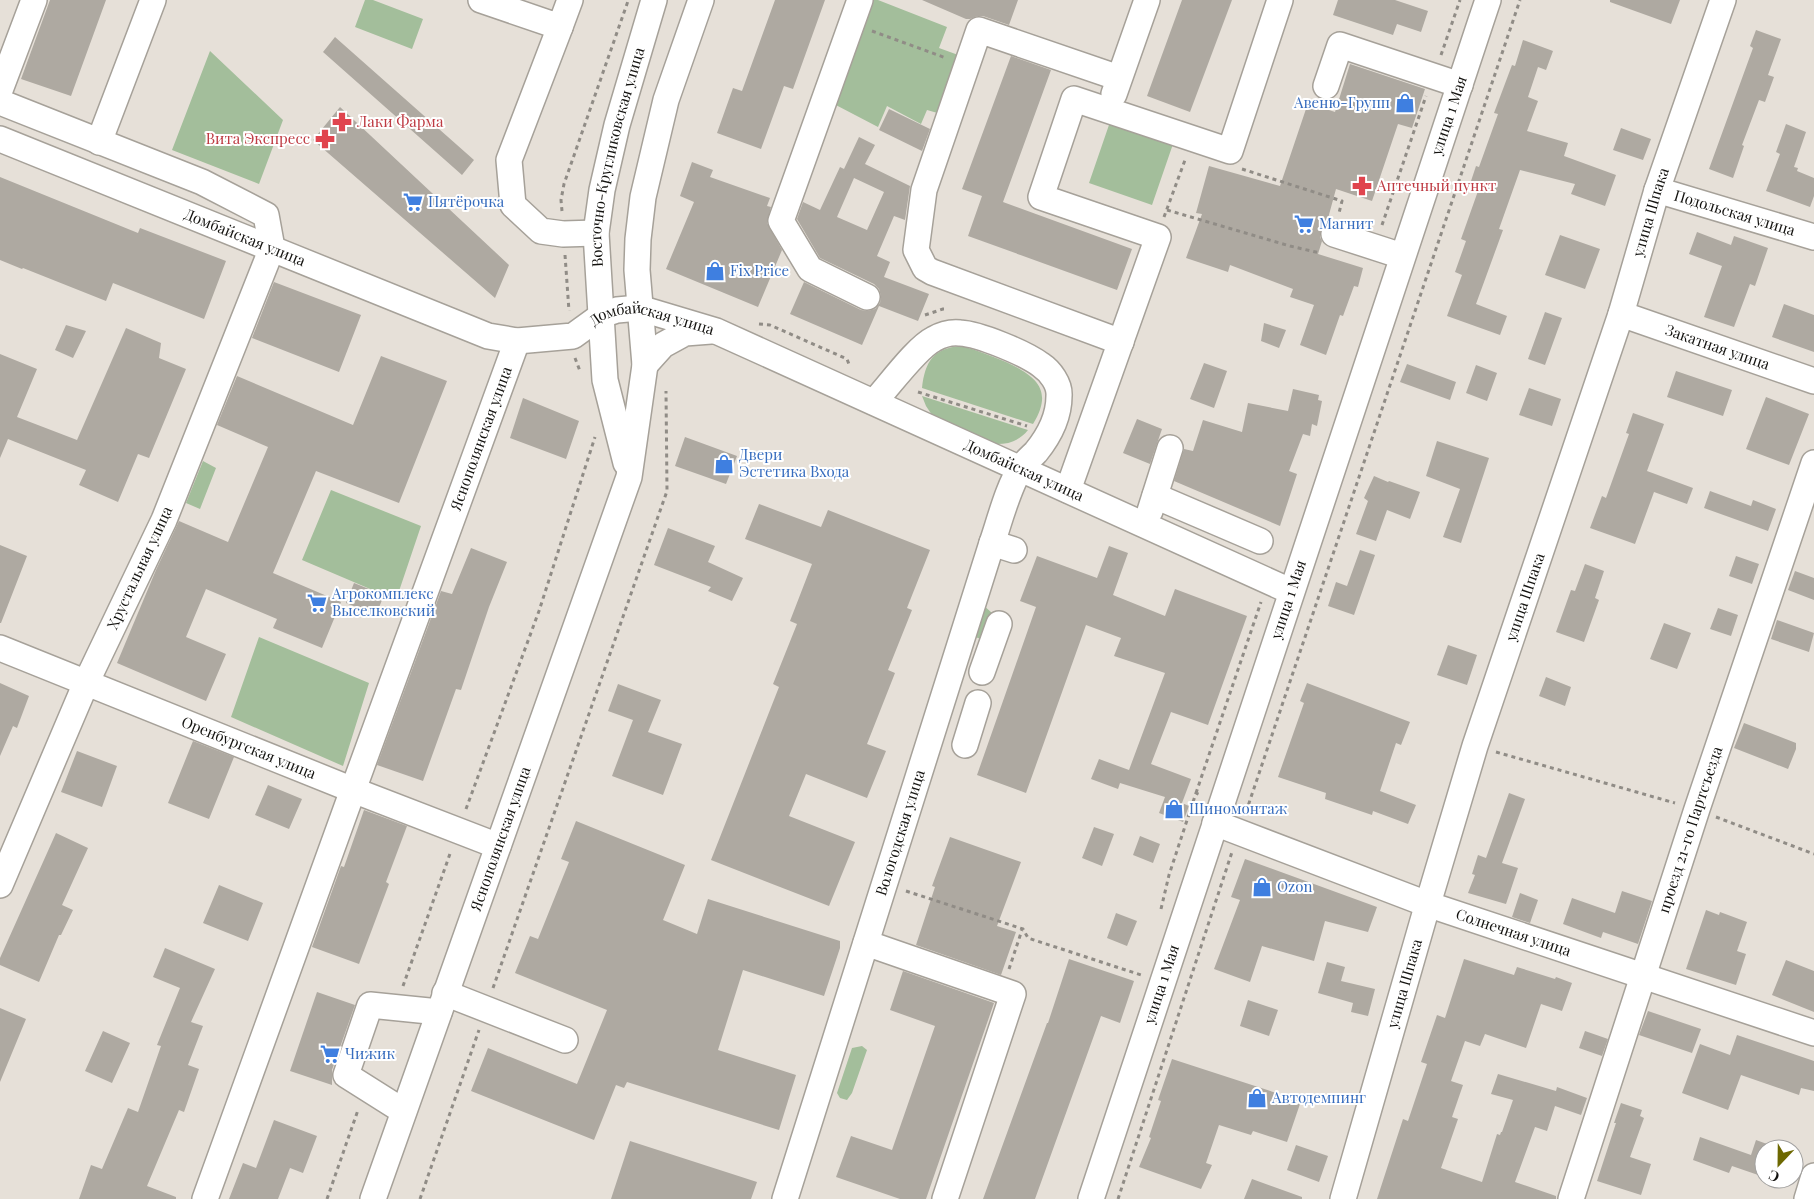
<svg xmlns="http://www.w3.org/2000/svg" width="1814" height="1199" viewBox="0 0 1814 1199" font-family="'Playfair Display',serif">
<rect width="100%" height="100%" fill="#e6e0d8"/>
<!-- green -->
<path fill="#a3be9b" d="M365,0H373L423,19L412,49L355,27Z
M873,0H878L947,27L939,48L961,56L941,114L927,110L921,124L887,106L878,127L832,103Z
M210,51L283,120L259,184L172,150Z
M1110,122L1173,144L1152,205L1089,183Z
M961,346C977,350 991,356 1006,362C1036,376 1054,390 1033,424L922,388C925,362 933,348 961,346Z
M922,396L1028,430C1020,440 1010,444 997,444L934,418L926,406Z
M203,461L216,468L200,509L186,503Z
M331,490L421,526L396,600L302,560Z
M982,604L992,613L984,640L972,636Z
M259,637L369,683L343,766L231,717Z
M862,1046L867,1050L852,1093L847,1100L840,1098L837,1093L852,1048Z"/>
<!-- building -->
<path fill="#aea9a1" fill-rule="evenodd" d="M50,0H106L71,96L21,79Z
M775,0H825L793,89L784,86L761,149L717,133L733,88L742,91Z
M922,0H1018L1009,25L983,16H977L970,19H966Z
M1182,0H1232L1190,112L1147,96Z
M1338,0H1395L1428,11L1421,32L1397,24L1393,35L1333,15Z
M1610,0H1680L1671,24L1610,2Z
M1756,30L1781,39L1768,75L1774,77L1765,102L1759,100L1742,145L1744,146L1733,178L1709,169L1753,48L1750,46Z
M335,37L474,160L462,175L323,52Z
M1523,40L1553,51L1546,70L1538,67L1528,97L1538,101L1527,131L1568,143L1564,156L1616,175L1605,206L1571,194L1575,184L1520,170L1499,229L1503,230L1476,304L1507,316L1500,335L1447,316L1462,275L1455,272L1466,241L1461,239L1478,191L1469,187L1476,166L1479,167L1498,114L1494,113L1512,65L1515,66Z
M1011,56L1051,70L1003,202L1132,249L1117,290L968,236L982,196L962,189Z
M1350,64L1425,89L1412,128L1398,124L1372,201L1336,189L1327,222L1321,229L1320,237L1322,241L1318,254L1363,268L1358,287L1354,286L1343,316L1340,315L1326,355L1300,345L1314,305L1290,297L1293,289L1230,265L1228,272L1186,258L1202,214L1196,213L1209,166L1280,186L1308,103L1335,112Z
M340,107L509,265L495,298L313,140Z
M889,109L930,129L922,151L879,130Z
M1786,124L1806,132L1794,167L1798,168L1797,171L1814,178V196L1810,207L1766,191L1780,154L1776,152Z
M1621,128L1651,139L1643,160L1613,150Z
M859,137L875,145L865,164L910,186L905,220L894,216L877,256L890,262L884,277L929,294L918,321L879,306L862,345L790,314L804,282L861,310L868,311L875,309L880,303L881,296L879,289L874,284L820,258L797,219L803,202L820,210L840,167L844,169ZM854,178L884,192L867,230L837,217Z
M692,162L713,170L710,177L770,198L767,206L771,207L767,223L782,250L758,307L666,269L694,202L680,196Z
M0,177L138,233L140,228L226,261L204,319L113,283L106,301L23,268L22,269L0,260Z
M1697,232L1731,245L1734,236L1768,248L1755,286L1750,284L1734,327L1704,317L1722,266L1689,254Z
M1560,235L1600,249L1585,289L1545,275Z
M274,282L361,315L339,372L252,338Z
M1784,304L1814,315V352L1772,337Z
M1545,312L1562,318L1545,365L1528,359Z
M1264,323L1286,330L1279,348L1261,341Z
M66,325L86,331L73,358L55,350Z
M126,328L161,343L159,358L186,369L149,458L138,454L118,502L79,485L86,470L8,439L0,458V354L37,369L17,417L77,440Z
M381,356L447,381L399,503L316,471L273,573L341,602L322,648L273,628L277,619L206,589L186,637L226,654L206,701L117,663L156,570L179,521L228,542L268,447L217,425L237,376L353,425Z
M1204,363L1227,371L1214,408L1190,399Z
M1407,364L1456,382L1450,400L1400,382Z
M1476,365L1497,373L1487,401L1466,393Z
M1676,371L1732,390L1723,416L1667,397Z
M1529,388L1561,399L1552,426L1519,415Z
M1293,389L1319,395L1318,400L1322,401L1317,426L1312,424L1310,436L1303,434L1289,471L1297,474L1280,526L1174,481L1184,449L1193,451L1203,420L1242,432L1248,403L1288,411Z
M1766,397L1809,414L1789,465L1746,449Z
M523,398L579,421L566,459L510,438Z
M1633,413L1664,424L1647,471L1693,488L1687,504L1654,492L1635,544L1590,528L1602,496L1606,498L1629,434L1626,433Z
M1137,419L1162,429L1150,464L1123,453Z
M685,437L737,456L726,484L675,466Z
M1437,441L1489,458L1461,543L1443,537L1460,489L1426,476Z
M1374,476L1388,482L1389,481L1420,492L1410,519L1387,510L1376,541L1356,534L1368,501L1364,498Z
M1710,491L1751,506L1753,500L1776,509L1768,531L1704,508Z
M759,504L821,527L828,510L930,550L907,608L912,610L888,670L895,673L867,744L886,751L867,798L806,774L789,816L855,842L829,906L711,860L779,687L773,684L797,624L790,621L812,564L745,539Z
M668,528L715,546L708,562L743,578L732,601L708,591L711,587L654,565Z
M0,545L27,556L1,623H0Z
M1109,546L1128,553L1113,595L1165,616L1175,589L1247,616L1208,725L1171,712L1151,764L1191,779L1182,803L1189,806L1183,822L1159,813L1165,797L1120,783L1118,789L1091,779L1099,759L1129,770L1165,673L1114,656L1121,638L1086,625L1026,793L977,775L1036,607L1020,601L1037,556L1097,578Z
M471,548L507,562L489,607L461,690L456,689L423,781L377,765L441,591L452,594Z
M1360,550L1375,555L1354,615L1328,606L1336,582L1347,586Z
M1736,556L1759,564L1752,584L1729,576Z
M1585,564L1604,571L1595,598L1599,600L1584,642L1556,632L1571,590L1575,591Z
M1795,571L1814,578V600L1788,590Z
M354,583L384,595L376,615L346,603Z
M1718,608L1738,615L1731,636L1710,629Z
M1777,620L1814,633L1809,652L1771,639Z
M1664,623L1691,633L1677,669L1650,659Z
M1448,645L1477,655L1467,685L1437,675Z
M1546,677L1571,687L1565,706L1539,696Z
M0,683L29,696L17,728L13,726L0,756Z
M1307,683L1410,722L1401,745L1396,743L1380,791L1416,805L1408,824L1373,811L1372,815L1325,799L1326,793L1278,777L1304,703L1300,701Z
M618,684L661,700L648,732L682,744L663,795L612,776L633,720L608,711Z
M1744,723L1796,743V749L1788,769L1734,748Z
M193,741L234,757L209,819L168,803Z
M77,751L117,766L102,807L61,792Z
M268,785L302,799L289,829L255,815Z
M1509,793L1525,799L1502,863L1518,868L1506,904L1468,893L1475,875L1472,874L1478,855L1486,858Z
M364,810L407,826L386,882L389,884L359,964L312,947L341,866L344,867Z
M576,821L685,865L663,920L697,934L708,899L840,941V948L824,996L743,970L718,1050L796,1075L779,1130L627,1082L624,1088L616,1085L594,1140L471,1091L488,1048L577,1084L607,1010L515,973L530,936L538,939L569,862L561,859Z
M1094,827L1114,834L1102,866L1082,858Z
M56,833L88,848L62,905L73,910L61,935H59L39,982L0,965V958Z
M1140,836L1160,844L1153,863L1133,855Z
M950,837L1021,862L997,926L1016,932L1001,975L916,945L935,887L932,886Z
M1245,859L1377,907L1368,932L1325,921L1314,961L1262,946L1250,982L1214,969L1240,900L1231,897Z
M219,885L263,903L248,941L203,923Z
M1622,891L1652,901L1638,944L1603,932L1601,938L1563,924L1572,898L1615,913Z
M1520,893L1538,900L1530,923L1512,917Z
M1706,910L1719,915L1720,912L1747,922L1737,951L1746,954L1736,985L1686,969Z
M1116,913L1137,921L1127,946L1107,938Z
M165,948L215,969L191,1022L203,1026L188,1065L199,1069L184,1112L179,1110L147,1186L176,1197V1199H79L91,1165L102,1169L128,1108L138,1112L161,1046L157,1045L180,988L153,977Z
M1069,959L1134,981L1120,1023L1101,1016L1035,1199H983L1047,1023H1048Z
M1464,959L1514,975L1517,967L1555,979L1556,977L1572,983L1562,1011L1541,1004L1526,1048L1485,1034L1480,1046L1465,1041L1451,1081L1463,1085L1452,1117L1458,1119L1441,1168L1482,1182L1497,1134L1500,1135L1501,1132H1502L1513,1100L1491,1094L1498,1074L1556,1091L1557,1087L1587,1098L1581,1115L1555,1106L1547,1131L1535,1127L1515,1182L1556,1196V1199H1377L1403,1119L1408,1121L1427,1064L1421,1062L1437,1015L1445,1018Z
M1786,960L1814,971V1012L1772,995Z
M1327,962L1345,967L1341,981L1375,989L1368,1016L1351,1012L1353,1003L1318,993Z
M903,971L994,1003L926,1199H900L836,1177L851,1136L892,1150L935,1026L890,1010Z
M317,992L355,1005L332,1070V1085L290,1071Z
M1248,1000L1278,1010L1269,1036L1240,1026Z
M0,1008L26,1019L0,1082Z
M1648,1011L1701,1029L1692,1053L1639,1035Z
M103,1031L130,1043L112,1083L85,1071Z
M1585,1031L1608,1039L1602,1056L1579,1048Z
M1737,1035L1814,1061V1091L1801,1088L1799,1095L1741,1075L1728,1110L1682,1093L1700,1044L1730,1055Z
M1172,1059L1301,1101L1287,1142L1253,1131L1251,1135L1219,1125L1206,1163L1212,1165L1201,1189L1139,1167L1151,1138L1149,1137L1161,1101L1158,1100Z
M1621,1103L1642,1110L1640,1116L1644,1118L1630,1157L1651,1164L1641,1195L1597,1181L1616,1123H1614Z
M274,1120L317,1136L303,1173L290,1168L278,1199H229L243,1163L256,1168Z
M1700,1137L1751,1155L1756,1140L1781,1149H1764V1177L1732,1166L1729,1173L1693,1160Z
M630,1141L757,1182L751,1199H611Z
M1296,1145L1328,1156L1319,1182L1287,1170Z
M1252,1179L1302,1197V1199H1244Z"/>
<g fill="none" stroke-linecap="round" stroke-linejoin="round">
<defs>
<g id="minor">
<path d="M481,0L560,27L570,0"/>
<path d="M860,0L781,221L810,269L867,297"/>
<path d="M560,27L509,160L513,205L541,231L563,234L596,233"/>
<path d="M1119,78L979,30L924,190L916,250L925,268L932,272L1121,342"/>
<path d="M1326,86L1340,45L1460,85"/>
<path d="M0,90L34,0"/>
<path d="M1114,94L1147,0"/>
<path d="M0,102L202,182L266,215L272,248L164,520L86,683L0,885"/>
<path id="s1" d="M0,139L488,336L517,341L573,336L602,315L617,310L639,308L716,331L1290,591"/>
<path d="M99,142L153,0"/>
<path id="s2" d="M1657,190L1814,237"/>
<path d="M1334,234L1402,256"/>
<path id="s3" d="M1621,314L1814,381"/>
<path d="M645,365L663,345L685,333L711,331"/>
<path id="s4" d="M626,463L605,380L596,233L602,190L617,125L654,0"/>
<path d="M1068,490L1158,237L1041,197L1074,99L1230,151L1280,0"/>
<path d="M1155,496L1260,541"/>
<path d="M1150,511L1170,448"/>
<path d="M992,543L1014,550"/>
<path id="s5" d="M0,648L353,790L498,846"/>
<path d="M982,672L999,624"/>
<path d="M965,745L978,703"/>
<path id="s6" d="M1215,823L1427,904L1814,1033"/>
<path d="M866,943L1013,994L945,1199"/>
<path d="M445,993L565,1040"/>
<path d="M403,1111L346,1075L370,1005L439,1012"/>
<path id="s7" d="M205,1199L353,790L517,341"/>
<path id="s8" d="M373,1199L629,477L645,365L637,270L638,239L643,197L666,100L701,0"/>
<path id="s9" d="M785,1199L992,543C999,523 1009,484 1021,468C1025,462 1031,457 1036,452C1049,436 1059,417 1059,396C1060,384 1050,371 1041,365C1025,353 979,334 960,333C951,332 941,335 934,339C916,348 889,386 874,402"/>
<path id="s10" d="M1091,1199C1223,799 1354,399 1488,0"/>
<path id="s11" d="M1343,1199L1424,917L1475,746L1621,314L1657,190L1723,0"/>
<path id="s12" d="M1571,1199L1697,809L1814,463"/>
<path d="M1807,1199L1814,1176"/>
</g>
</defs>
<!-- minor casing -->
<use href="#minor" stroke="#a6a199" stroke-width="28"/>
<!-- path -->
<path stroke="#908c86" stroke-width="3" stroke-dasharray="4 4" stroke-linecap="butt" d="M872,31L946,58
M1441,55L1460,0
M1242,169L1342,201L1339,213
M1167,210L1290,246L1320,253
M562,211L561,200L564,184L628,1
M1164,217L1185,160
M1382,225L1426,96
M565,255L569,311
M925,315L943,309H948
M759,324L770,325L847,359L850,367
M575,358L580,371
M918,392L1027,426
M1496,752L1675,803
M1196,793L1261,602
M466,809L539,611L595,437
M1246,812L1520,0
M1716,817L1814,854
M906,891L1023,929L1028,938L1141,975
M1161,909L1169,875L1196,793L1201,795
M1009,969L1022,930
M403,986L451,851
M493,988L667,491L666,391
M327,1199L358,1110
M420,1199L479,1030
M1118,1199L1232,852"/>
<!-- minor -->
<use href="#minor" stroke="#fff" stroke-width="25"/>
</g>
<!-- icons -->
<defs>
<symbol id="shop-bare" viewBox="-9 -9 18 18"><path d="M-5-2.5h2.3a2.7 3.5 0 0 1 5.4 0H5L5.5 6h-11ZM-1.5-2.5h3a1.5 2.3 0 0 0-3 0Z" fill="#3f7fe0" stroke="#fff" stroke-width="2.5" paint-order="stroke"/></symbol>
<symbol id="pharmacy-bare" viewBox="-9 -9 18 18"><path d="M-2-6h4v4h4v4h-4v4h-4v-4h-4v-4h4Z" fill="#e0444e" stroke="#fff" stroke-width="2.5" paint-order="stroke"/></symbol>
<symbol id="supermarket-bare" viewBox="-9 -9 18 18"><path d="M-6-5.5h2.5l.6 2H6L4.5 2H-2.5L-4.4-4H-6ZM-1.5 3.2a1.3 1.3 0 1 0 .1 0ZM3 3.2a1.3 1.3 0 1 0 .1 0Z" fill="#3f7fe0" stroke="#fff" stroke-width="2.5" paint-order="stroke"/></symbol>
</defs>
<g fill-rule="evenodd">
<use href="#shop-bare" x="1391" y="89" width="28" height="28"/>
<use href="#pharmacy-bare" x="328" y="108" width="28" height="28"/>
<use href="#pharmacy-bare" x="311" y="125" width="28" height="28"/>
<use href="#pharmacy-bare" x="1348" y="172" width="28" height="28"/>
<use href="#supermarket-bare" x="399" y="188" width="28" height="28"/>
<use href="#supermarket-bare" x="1290" y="210" width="28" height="28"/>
<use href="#shop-bare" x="701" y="257" width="28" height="28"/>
<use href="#shop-bare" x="710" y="450" width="28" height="28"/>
<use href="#supermarket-bare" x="303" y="589" width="28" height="28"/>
<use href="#shop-bare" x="1160" y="795" width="28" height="28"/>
<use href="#shop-bare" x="1248" y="873" width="28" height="28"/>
<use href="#supermarket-bare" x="316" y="1040" width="28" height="28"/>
<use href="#shop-bare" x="1243" y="1084" width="28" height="28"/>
</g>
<g text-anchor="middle" stroke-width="4" stroke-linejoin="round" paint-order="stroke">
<!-- shop labels -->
<g font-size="15" fill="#366cbe" stroke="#fff" text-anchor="start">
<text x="1390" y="108" text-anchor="end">Авеню-Групп</text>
<text x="428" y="207">Пятёрочка</text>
<text x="1319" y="229">Магнит</text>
<text x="730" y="276">Fix Price</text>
<text x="739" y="460">Двери<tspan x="739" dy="17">Эстетика Входа</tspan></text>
<text x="332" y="599">Агрокомплекс<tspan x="332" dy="17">Выселковский</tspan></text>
<text x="1189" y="814">Шиномонтаж</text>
<text x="1277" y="892">Ozon</text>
<text x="345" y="1059">Чижик</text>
<text x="1272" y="1103">Автодемпинг</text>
</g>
<!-- street labels -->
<g font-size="15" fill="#13120f" stroke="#fff">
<text dy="5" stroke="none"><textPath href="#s10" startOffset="1141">улица 1 Мая</textPath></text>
<text dy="5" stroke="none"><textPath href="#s4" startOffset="311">Восточно-Кругликовская улица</textPath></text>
<text dy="5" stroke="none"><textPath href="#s11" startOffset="1034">улица Шпака</textPath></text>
<text dy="5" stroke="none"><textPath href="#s2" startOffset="81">Подольская улица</textPath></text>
<text dy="5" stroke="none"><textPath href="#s1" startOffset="264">Домбайская улица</textPath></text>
<text dy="5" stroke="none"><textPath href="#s1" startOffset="699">Домбайская улица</textPath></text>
<text dy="5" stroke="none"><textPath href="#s3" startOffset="102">Закатная улица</textPath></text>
<text dy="5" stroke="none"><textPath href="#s7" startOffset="809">Яснополянская улица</textPath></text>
<text dy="5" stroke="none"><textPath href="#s1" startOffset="1104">Домбайская улица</textPath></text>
<text transform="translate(140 568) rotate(-65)" y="5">Хрустальная улица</text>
<text dy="5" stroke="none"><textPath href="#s11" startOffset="629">улица Шпака</textPath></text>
<text dy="5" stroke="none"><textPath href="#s10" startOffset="631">улица 1 Мая</textPath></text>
<text dy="5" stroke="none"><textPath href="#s5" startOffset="268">Оренбургская улица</textPath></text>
<text dy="5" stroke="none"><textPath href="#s12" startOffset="388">проезд 21-го Партсъезда</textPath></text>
<text dy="5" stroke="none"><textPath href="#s9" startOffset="384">Вологодская улица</textPath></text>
<text dy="5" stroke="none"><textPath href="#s8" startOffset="382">Яснополянская улица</textPath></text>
<text dy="5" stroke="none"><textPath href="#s6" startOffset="318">Солнечная улица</textPath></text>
<text dy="5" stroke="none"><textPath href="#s10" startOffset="226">улица 1 Мая</textPath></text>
<text dy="5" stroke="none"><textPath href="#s11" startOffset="224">улица Шпака</textPath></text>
</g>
<!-- health labels -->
<g font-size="15" fill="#be3a42" stroke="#fff" text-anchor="start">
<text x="357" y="127">Лаки Фарма</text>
<text x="310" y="144" text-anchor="end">Вита Экспресс</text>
<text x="1377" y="191">Аптечный пункт</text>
</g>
</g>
<!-- north arrow -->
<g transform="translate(1779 1164) rotate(202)"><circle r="24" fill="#ffffff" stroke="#a1a09f"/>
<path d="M0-4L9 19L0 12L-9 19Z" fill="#6d6801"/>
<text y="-8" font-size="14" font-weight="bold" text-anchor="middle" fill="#13120f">С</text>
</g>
</svg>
